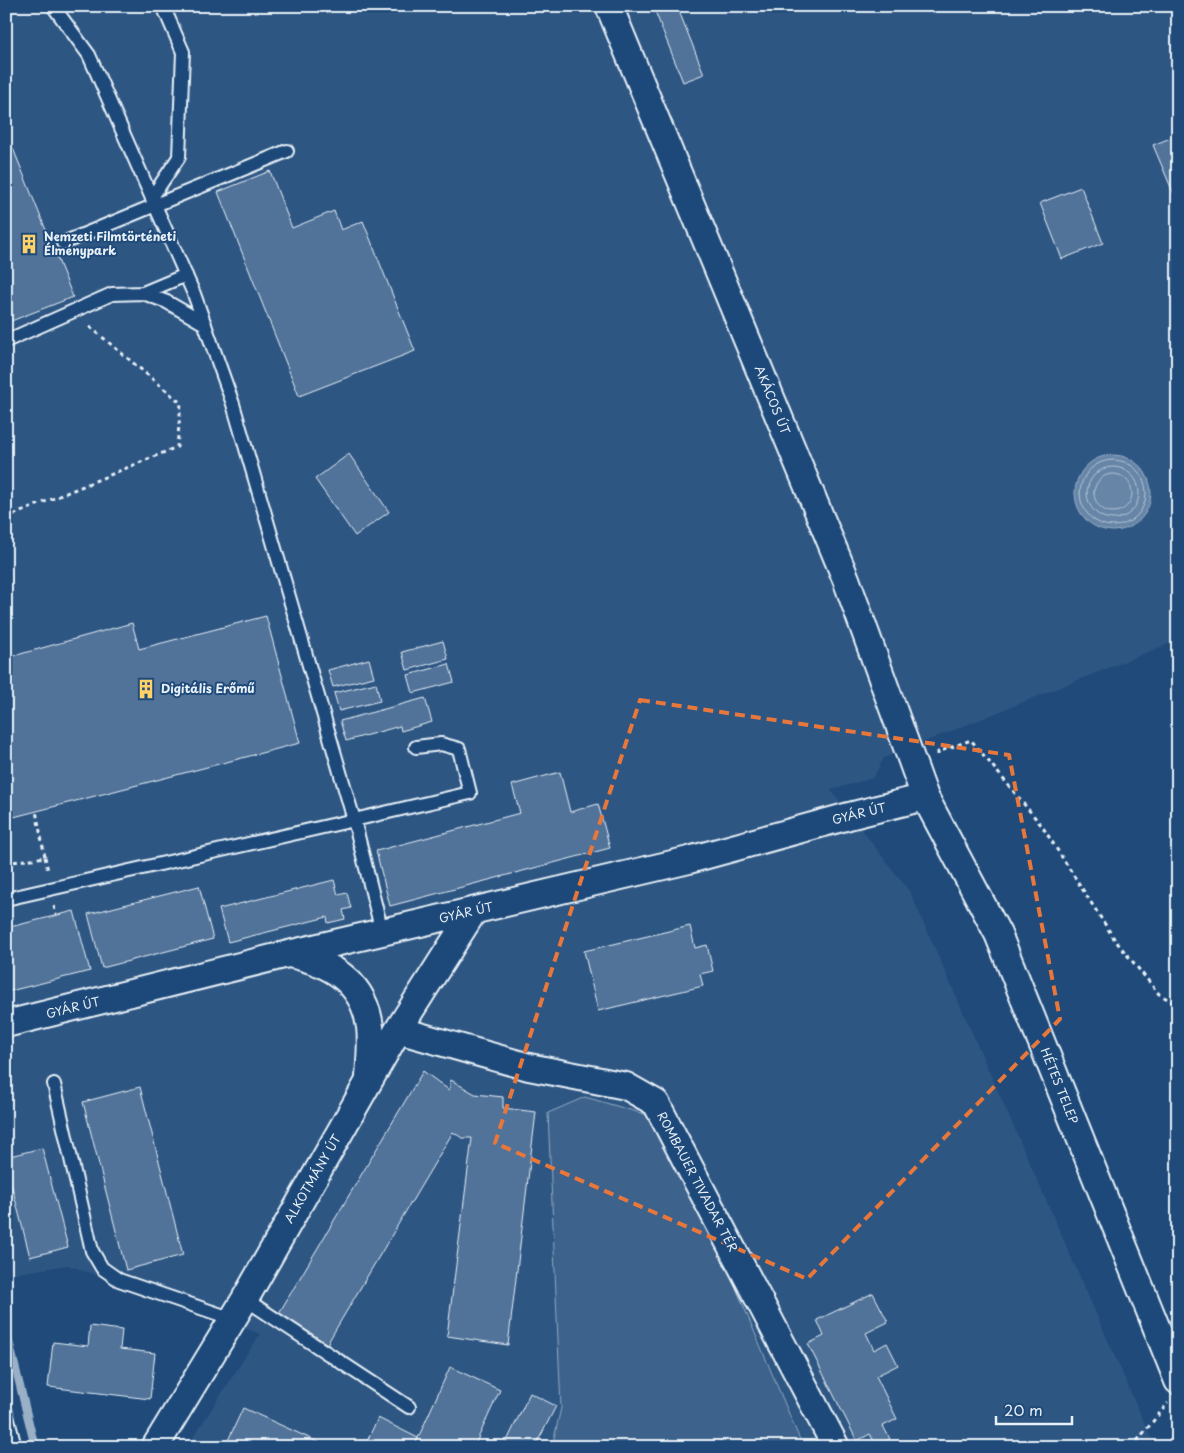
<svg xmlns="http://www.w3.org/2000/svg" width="1184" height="1453" viewBox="0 0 1184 1453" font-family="'Playpen Sans',sans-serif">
<rect width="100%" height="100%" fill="#1f4a7a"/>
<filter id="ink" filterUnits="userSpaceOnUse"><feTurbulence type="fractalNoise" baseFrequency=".02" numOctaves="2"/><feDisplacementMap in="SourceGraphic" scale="10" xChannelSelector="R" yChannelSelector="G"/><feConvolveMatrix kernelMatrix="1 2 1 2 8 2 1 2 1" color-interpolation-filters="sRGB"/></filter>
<g filter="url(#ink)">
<!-- built -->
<path fill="#2e5683" d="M6,6H1178V640L884,758L873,778L831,790L910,892L1155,1447H803L665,1120L561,1408L552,1447H187L260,1334L68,1265L12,1274L6,1253Z"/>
<!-- green -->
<path fill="#3c628c" stroke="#92aac2" d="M585,1097L665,1120L803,1447H552L561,1408L548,1113Z"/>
<!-- water -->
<path fill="#6685a7" stroke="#9ab0c7" d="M1075 493a38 38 0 1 1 76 0a38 38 0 1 1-76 0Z"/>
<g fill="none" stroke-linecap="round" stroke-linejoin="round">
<!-- shore -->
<path stroke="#b4c6d8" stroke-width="1" d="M1080 493a33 33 0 1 1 66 0a33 33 0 1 1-66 0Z
M1087 493a26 26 0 1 1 52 0a26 26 0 1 1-52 0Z
M1094 493a19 19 0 1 1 38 0a19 19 0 1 1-38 0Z"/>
<!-- stream -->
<path stroke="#9ab0c7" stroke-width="8" d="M6,1329L35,1447"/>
</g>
<!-- building -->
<path fill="#517399" stroke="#e8f1f8" d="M653,6H677L704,74L683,82Z
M6,131L73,297L6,323Z
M1178,135V204L1153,145Z
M270,171L292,228L334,211L341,230L363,221L415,351L299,396L218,192Z
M1081,187L1103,243L1062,259L1040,203Z
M349,454L389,512L355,536L315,479Z
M266,616L300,743L6,819V658L132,623L139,649Z
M443,641L448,659L407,670L402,652Z
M369,659L374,677L333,687L328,670Z
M449,664L454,682L413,693L408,675Z
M376,683L380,701L339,711L334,693Z
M425,698L432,722L401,731L400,726L346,741L340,721Z
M560,772L570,812L598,804L610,848L390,906L376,851L520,813L512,785Z
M334,880L338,895L347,893L351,908L343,910L345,919L328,923L327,917L228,942L219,909Z
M199,886L213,939L102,968L88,914Z
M74,911L90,971L6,992V928Z
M690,926L695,948L707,945L713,971L700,974L703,986L598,1011L584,951Z
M423,1071L449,1090L451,1080L475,1094L503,1097V1108L536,1112L508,1345L447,1336L472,1138H462L453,1132L327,1344L279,1313Z
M140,1087L183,1255L126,1270L83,1102Z
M42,1148L68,1247L30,1257L6,1163V1157Z
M873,1293L888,1322L866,1333L874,1350L887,1343L898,1365L876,1376L897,1419L883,1426L890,1439L876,1446L870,1434L857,1441L808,1344L824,1336L817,1320Z
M90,1326L122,1330L120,1349L155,1353L150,1399L48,1387L53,1342L88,1346Z
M450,1367L500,1390L474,1447H414Z
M530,1393L556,1406L535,1447H504Z
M243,1408L329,1447H225Z
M378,1418L418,1438L414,1447H364Z"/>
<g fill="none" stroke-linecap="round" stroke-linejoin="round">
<defs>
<path id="service" d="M152,197L179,157L183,52L163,6
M63,243L287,151
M143,293L186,275
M6,341L112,294L143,293L167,302L205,324
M6,899L354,820L233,404L194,294L89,55L53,6
M382,932L354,820L470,793L459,749L441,744L416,747
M54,1084L92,1251L102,1268L119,1280L233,1319
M245,1299L409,1407
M6,1412L15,1447"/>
<path id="minor" d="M609,6L846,579L925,797L998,934L1178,1381
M289,954C329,962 364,981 370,1027C372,1043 370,1061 369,1077
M6,1024L288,954L689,860L849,816L925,797
M398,1030L529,1067L626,1086L656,1103L836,1447
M155,1447L245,1299L398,1030L473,912"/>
</defs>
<!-- service casing -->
<use href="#service" stroke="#e8f1f8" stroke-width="16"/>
<!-- minor casing -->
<use href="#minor" stroke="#e8f1f8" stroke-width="30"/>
<!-- path -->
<path stroke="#e8f1f8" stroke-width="3" stroke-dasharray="4 4" stroke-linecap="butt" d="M6,518L177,447L181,403L88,325
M938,755V752L971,740L1042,826L1115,940L1159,994L1178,1005
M45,857L48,871
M6,863L45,857L36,811
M54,906L56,915
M1132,1447L1168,1403"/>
<!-- service -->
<use href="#service" stroke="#1f4a7a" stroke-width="12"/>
<!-- minor -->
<use href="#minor" stroke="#1f4a7a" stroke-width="26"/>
</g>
</g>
<!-- marked area -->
<path fill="none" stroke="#e8773b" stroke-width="4" stroke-dasharray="10 6" stroke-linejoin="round" d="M640,700L1009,755L1060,1019L807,1279L495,1143Z"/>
<!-- icons -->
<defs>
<symbol id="building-bare" viewBox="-9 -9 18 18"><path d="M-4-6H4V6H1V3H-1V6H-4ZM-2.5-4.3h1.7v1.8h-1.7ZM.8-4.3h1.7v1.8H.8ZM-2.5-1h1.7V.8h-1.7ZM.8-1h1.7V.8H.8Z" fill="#ffd166" stroke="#1f4a7a" stroke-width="2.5" paint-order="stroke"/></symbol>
</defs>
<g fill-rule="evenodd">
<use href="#building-bare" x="15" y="230" width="28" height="28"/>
<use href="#building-bare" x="132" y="675" width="28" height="28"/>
</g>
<g text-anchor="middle" stroke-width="4" stroke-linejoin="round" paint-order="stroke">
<!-- poi labels -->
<g font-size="12" font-weight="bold" fill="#e8f1f8" stroke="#1f4a7a" text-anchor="start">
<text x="44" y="241">Nemzeti Filmtörténeti<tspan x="44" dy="14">Élménypark</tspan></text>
<text x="161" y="693">Digitális Erőmű</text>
</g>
<!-- street labels -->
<g font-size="12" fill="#e8f1f8" stroke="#1f4a7a">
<text transform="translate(772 400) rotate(68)" y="4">AKÁCOS ÚT</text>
<text transform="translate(859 814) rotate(-14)" y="4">GYÁR ÚT</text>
<text transform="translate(466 913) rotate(-13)" y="4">GYÁR ÚT</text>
<text transform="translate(73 1008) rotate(-14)" y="4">GYÁR ÚT</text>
<text transform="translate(1059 1086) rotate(68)" y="4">HÉTES TELEP</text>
<text transform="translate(313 1179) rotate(-60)" y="4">ALKOTMÁNY ÚT</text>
<text transform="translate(697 1182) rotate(62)" y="4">ROMBAUER TIVADAR TÉR</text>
</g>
</g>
<!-- margin -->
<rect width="1184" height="1453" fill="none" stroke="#1f4a7a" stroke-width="25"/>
<rect x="12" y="12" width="1159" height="1428" fill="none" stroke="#e8f1f8" stroke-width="2" filter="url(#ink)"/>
<!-- scale -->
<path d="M996 1416v8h76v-8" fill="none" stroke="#e8f1f8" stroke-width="2.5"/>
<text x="1004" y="1416" font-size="15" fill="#e8f1f8" stroke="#1f4a7a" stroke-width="4" paint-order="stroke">20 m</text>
</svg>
